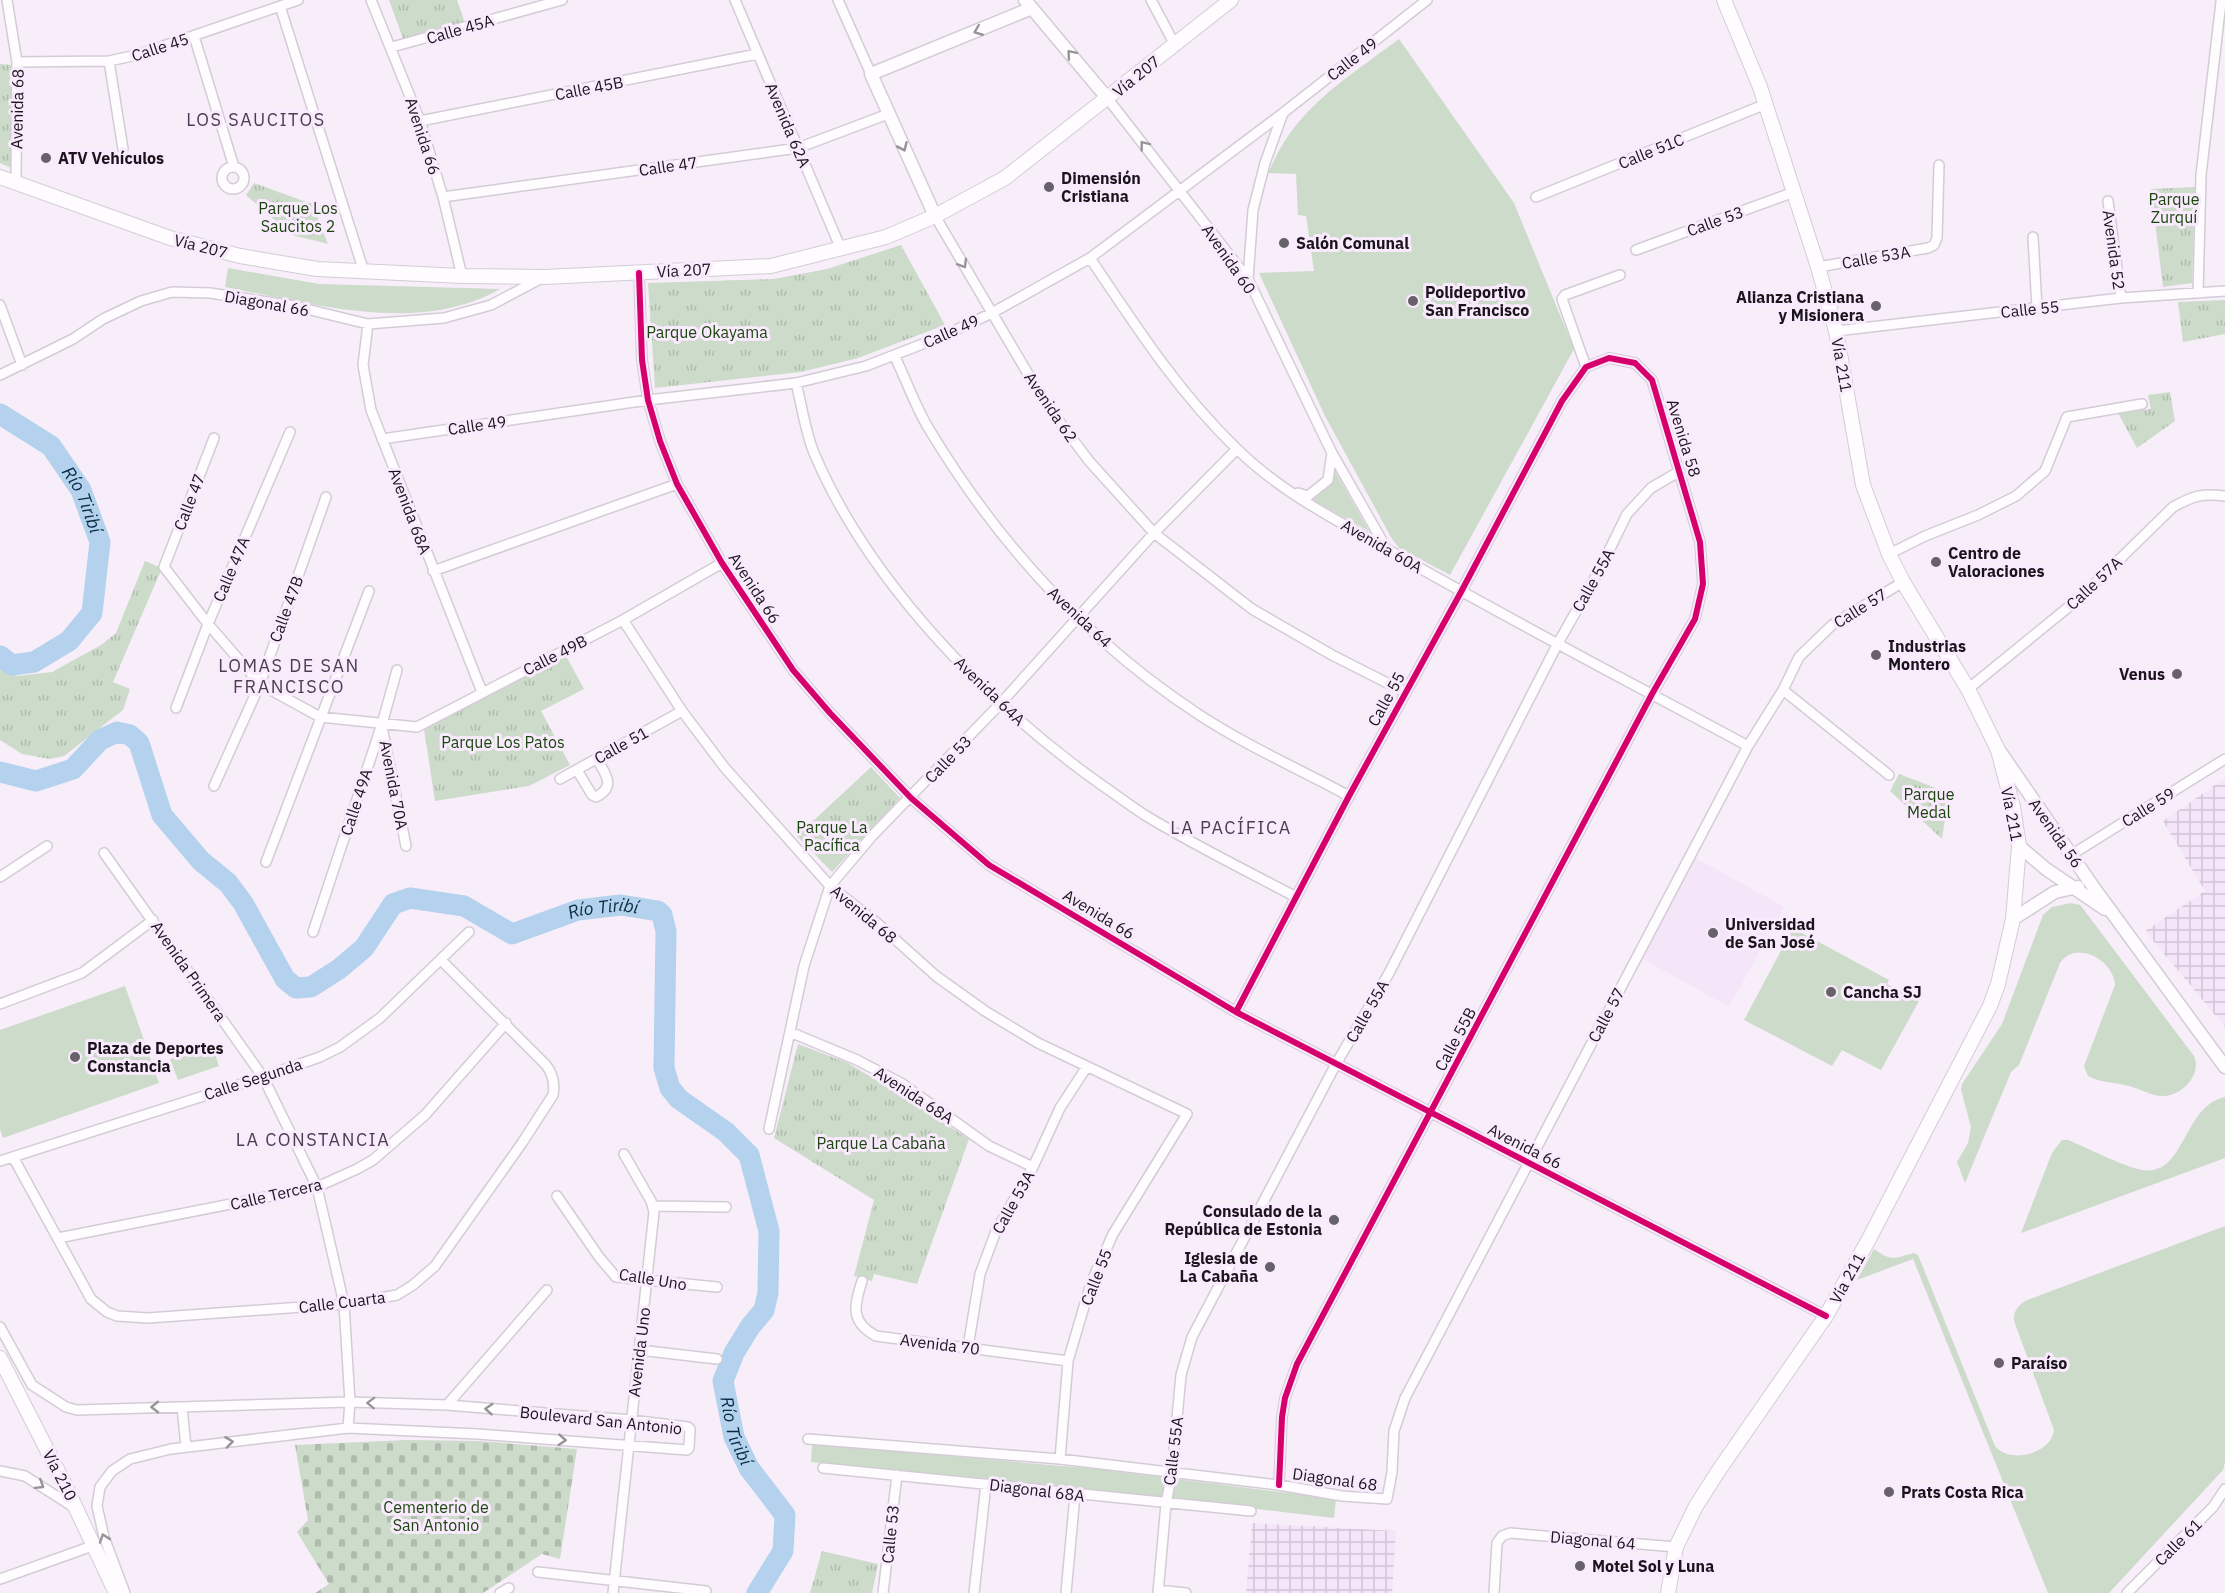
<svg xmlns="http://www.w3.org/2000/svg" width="2225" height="1593" viewBox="0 0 2225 1593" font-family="'IBM Plex Sans',sans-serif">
<defs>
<pattern id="industrial-grid" width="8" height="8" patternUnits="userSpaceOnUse" patternTransform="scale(1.5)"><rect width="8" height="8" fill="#f5e5f9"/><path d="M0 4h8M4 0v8" fill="none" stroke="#d1c4d5"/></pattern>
<pattern id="cemetery-stones" width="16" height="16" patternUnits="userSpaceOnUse" patternTransform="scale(1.5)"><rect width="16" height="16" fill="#cddbca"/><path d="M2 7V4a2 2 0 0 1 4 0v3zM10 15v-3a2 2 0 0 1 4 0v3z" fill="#afbbad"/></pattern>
<pattern id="park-tufts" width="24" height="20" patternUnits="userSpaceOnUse" patternTransform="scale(1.5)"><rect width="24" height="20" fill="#cddbca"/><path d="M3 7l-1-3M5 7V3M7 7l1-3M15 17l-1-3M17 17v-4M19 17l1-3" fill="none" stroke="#afbbad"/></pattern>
</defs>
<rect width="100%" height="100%" fill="#f7eefa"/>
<!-- built -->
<path fill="#f5e5f9" d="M1696,858L1784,907L1729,1007L1641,958Z"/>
<!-- industrial -->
<path fill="url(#industrial-grid)" d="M2225,778V1027L2145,931L2205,891L2163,821Z
M1252,1523L1396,1531L1392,1593H1246Z"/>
<!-- grass -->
<path fill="#cddbca" d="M1399,39L1514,203L1574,349L1450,575L1399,548L1392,539L1325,416L1259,273L1314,271L1306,216L1298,215L1296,174L1268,173C1273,163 1277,153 1283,144C1310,99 1358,70 1399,39Z
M228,268L319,284L500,289C418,336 311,303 225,287Z
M1335,471L1369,531L1312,500L1331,485Z
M2071,903L2080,905L2084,910L2194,1056C2202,1074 2183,1095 2165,1096C2153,1097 2141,1089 2129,1086C2115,1082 2101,1083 2088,1076L2084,1066L2115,985C2114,960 2076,939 2060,963L2019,1065L2011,1072L1965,1183L1957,1162L1968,1143L1971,1127L1961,1090L1962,1084L2002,1024L2043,915L2052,907Z
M1793,928L1889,980L1887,984L1919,1001L1881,1070L1842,1050L1832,1066L1744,1020Z
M125,986L159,1083L3,1138L0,1129V1030Z
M212,1045L219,1066L178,1080L170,1059Z
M2225,1097V1158L2021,1233L2052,1153L2062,1140H2068C2088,1148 2122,1166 2142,1170C2186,1177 2182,1106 2225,1097Z
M2225,1226V1462L2223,1470L2109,1593H2048L1913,1259L1857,1280L1874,1249C1892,1262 1895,1258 1914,1253L1918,1255L1995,1446C2010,1465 2052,1453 2054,1430L2014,1321C2013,1311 2019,1304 2027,1300Z
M812,1444L1097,1469L1336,1499L1334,1518L1090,1489L811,1462Z"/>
<!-- cemetery -->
<path fill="url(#cemetery-stones)" d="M406,1440L478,1441L577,1449L560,1559L542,1554L483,1593H315L329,1584L297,1532L308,1520L295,1445Z"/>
<!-- park -->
<path fill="url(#park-tufts)" d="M389,0H457L466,26L405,44Z
M0,64L12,65L11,168L0,163Z
M254,183L312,204L328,244L292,235L246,195Z
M2195,187L2192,283L2163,287L2151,189Z
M901,245L945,325L858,358L801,372L655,388L648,283L774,279L827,269Z
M2225,300V334L2183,342L2178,302Z
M2170,392L2175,421L2137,448L2118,413L2151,409L2148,395Z
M145,561L162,568L113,682L130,689L123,710L64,756L50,759L22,754L0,740V670L17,676L52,672L101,645L116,633Z
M565,654L584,689L541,711L570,765L529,786L435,801L424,729Z
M871,767L900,798L832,872L797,836Z
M1899,774L1949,793L1942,839L1890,791Z
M798,1044L848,1063L904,1097L969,1139L917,1284L874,1274L872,1281L854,1276L874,1200L774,1138Z
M822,1551L878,1564L872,1593H810Z"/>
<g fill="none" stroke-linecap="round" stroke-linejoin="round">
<!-- river -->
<g stroke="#b4d2ed" stroke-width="21">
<path id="s1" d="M0,414L51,446L81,490L100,542L92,613L69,641L34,662L12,665L0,656"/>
<path id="s2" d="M0,772L36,781L73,769L100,740L117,732L130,735L139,743L162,815L201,861L228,883L243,903L285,979L296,988L311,987L339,969L364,948L393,904L410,898L464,906L512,934L578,910L621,905L658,911L662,915L666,931L664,1068L670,1088L679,1099L726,1132L749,1155L769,1231L768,1293L764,1310L750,1327L734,1353L723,1381L734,1437L749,1468L785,1515L783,1551L757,1593"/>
</g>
<defs>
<path id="minor" d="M7,0L17,62L16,183
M371,0L420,121L443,197L462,276
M735,0L841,249
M838,0L871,74
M1151,0L1175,45
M280,6L364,272
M194,36L234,167
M392,47L562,0
M109,61L123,149
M17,62L109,61L137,55L298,0
M1108,99L1248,279L1332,453L1385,546
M420,121L757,54
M222 178a11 11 0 1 1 22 0a11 11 0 1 1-22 0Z
M443,197L798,148L888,114
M1536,197L1766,104
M2108,201L2121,298
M935,216L1044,401L1089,461L1154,533L1252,609L1332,655L1405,692
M2033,237L2037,308
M1636,250L1794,192
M1090,258C1135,325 1178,392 1236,448C1280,492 1337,520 1390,551C1508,619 1628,681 1748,746
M1818,267L1928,248L1934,245L1937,238L1939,165
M639,273L642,360L648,400L660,441L677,484L722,563L793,670L830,713L911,798L989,865L1236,1012L1826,1316
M1248,279L1253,210L1265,163L1283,113
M2198,293L2201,175L2221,2
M0,305L22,365
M368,324L363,365L371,410L482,692
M1836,331L2121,298L2225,291
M894,355C906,379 915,406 929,429C997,542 1087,641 1198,714C1245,745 1299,769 1349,796
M1586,367L1562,299L1565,295L1620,275
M0,375L73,339L103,319L141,301L172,292L210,293L294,306L368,324L444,318L491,305L540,279
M796,383C802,406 805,431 814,453C869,583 990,706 1103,786C1118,796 1133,808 1148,817C1196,846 1247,871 1296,897
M214,438L164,567L208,624L260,684L320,717L417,727L623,620L722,563
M382,439L648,400L796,383L866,366L943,336L992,313L1090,258L1283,113L1427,0
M1298,493L1308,496L1328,480L1332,453
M1889,554L1925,536L1978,515L2016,496L2045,471L2067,417L2142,404
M433,571L677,484
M623,620L682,711L725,768L830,886L877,923L936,976L985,1011L1038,1043L1187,1114L1113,1234L1091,1283L1068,1361L1060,1459
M1968,689L2082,596L2173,507C2193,496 2202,493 2225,496
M1783,690L1889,775
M176,708L208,624L290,432
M382,727L406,846
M577,770L592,795L596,797C617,786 605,774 597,759
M560,779L682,711
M214,786L260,684L326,497
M104,853L263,1077L317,1187L344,1304L350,1402L348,1428
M2071,855L2225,759
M266,862L369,591
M0,877L47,846
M313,932L382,724L397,670
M0,1004L82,973L153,920
M1236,1012L1349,796L1461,592L1562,401L1586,367L1609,358L1635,363L1652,380L1700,542L1703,584L1695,619L1652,694L1297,1364L1285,1398L1282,1417L1279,1485
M790,1032L857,1060L901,1083L989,1146L1033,1167
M769,1129L804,966L830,886L872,836L1001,703L1154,533L1237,449
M13,1157L91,1299L107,1312L117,1316L148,1318L344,1304L397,1295L413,1285L435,1266L522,1143L553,1095C555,1084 553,1074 546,1065L441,960
M0,1161L263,1077L320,1057L340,1047L380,1018L469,932
M557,1196L599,1257L616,1277L717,1287
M653,1206L726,1207
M58,1238L317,1187L357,1169L373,1160L425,1115L506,1023
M862,1281C854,1306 850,1322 876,1336L1068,1361
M0,1327L32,1385L66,1407L77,1410L350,1402L447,1405L631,1420L688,1427L690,1429L689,1448L687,1450L478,1434L348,1428L171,1449L130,1459L112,1471L100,1487L97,1506L104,1537L125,1593
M968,1347L980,1274L996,1231L1033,1167L1060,1108L1086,1068
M639,1350L717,1359
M447,1405L547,1290
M182,1407L186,1447
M808,1439L1060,1459L1279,1485L1342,1496L1387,1499L1392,1472L1394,1431L1405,1398L1748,746L1783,690L1799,657L1832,625L1903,582
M823,1468L1251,1511
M0,1471L25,1476L75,1508
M538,1572L706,1591
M0,1579L95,1545
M1158,1590L1186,1593
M500,1593L509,1588
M613,1593L654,1212L651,1201L624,1154
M883,1593L897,1475
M974,1593L986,1484
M1066,1593L1075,1495
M1158,1593L1166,1504L1172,1472L1181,1375L1192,1337L1336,1064L1389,973L1557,645L1600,569L1627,514L1651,488L1680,471
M1494,1593L1497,1543L1502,1536L1510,1533L1676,1547
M2127,1593L2213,1507L2225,1489"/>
<path id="tertiary" d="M1025,0L1108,99
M935,216L871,74L1032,8
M2001,753L2094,888L2225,1067
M2019,846L2046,869L2105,909
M2013,919L2055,892L2078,887"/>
<path id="secondary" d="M0,177L170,238L240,256L317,269L462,276L545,277L771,266L886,237L935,216L1005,178L1231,0
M0,1358L64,1483L116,1593
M1668,1593L1676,1547L1696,1506L1719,1470L1826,1316L1869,1239L1990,1006L1998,984L2013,919L2019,846L2013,807L1998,750L1968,689L1903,582L1889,554L1863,485L1836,331L1818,267L1760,87L1724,0"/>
</defs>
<!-- minor casing -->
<use href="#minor" stroke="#d3ccd5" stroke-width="12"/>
<!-- tertiary casing -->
<use href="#tertiary" stroke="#d3ccd5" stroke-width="15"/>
<!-- secondary casing -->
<use href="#secondary" stroke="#d3ccd5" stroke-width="16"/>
<!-- minor -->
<use href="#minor" stroke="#fefcfe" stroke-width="9"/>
<!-- tertiary -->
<use href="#tertiary" stroke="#fefcfe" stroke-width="12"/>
<!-- secondary -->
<use href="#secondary" stroke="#fefcfe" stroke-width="14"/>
<defs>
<path id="cycleway" d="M639,273L642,360L648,400L660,441L677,484L722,563L793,670L830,713L911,798L989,865L1236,1012L1826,1316
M1236,1012L1349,796L1461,592L1562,401L1586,367L1609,358L1635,363L1652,380L1700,542L1703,584L1695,619L1652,694L1297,1364L1285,1398L1282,1417L1279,1485"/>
</defs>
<!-- cycleway casing -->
<use href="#cycleway" stroke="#faeafe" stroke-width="10"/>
<!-- cycleway -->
<use href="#cycleway" stroke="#d6006c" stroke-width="6"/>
</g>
<!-- one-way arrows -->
<defs><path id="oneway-chevron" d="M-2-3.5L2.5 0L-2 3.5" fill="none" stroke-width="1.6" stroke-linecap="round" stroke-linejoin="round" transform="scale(1.5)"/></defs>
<g stroke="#979498">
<use href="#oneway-chevron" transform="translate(978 31) rotate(158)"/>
<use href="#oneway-chevron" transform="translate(1071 54) rotate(-130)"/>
<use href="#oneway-chevron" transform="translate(1144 145) rotate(-128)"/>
<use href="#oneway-chevron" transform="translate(903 147) rotate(66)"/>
<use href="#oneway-chevron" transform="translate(963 264) rotate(59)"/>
<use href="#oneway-chevron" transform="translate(371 1403) rotate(-178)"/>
<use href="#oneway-chevron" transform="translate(155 1407) rotate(179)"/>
<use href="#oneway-chevron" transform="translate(489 1409) rotate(-176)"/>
<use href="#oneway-chevron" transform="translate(562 1440) rotate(4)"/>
<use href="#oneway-chevron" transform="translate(229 1442) rotate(-7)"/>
<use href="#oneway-chevron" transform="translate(40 1485) rotate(32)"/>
<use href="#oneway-chevron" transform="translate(104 1538) rotate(-109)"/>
</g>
<!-- markers -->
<g fill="#676169" stroke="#faeafe" stroke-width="2">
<circle cx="46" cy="158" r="6"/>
<circle cx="1049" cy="187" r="6"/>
<circle cx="1284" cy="243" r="6"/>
<circle cx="1413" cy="301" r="6"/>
<circle cx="1876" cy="306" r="6"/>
<circle cx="1936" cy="562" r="6"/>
<circle cx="1876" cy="655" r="6"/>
<circle cx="2177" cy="674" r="6"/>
<circle cx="1713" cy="933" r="6"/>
<circle cx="1831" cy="992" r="6"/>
<circle cx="75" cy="1057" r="6"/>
<circle cx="1334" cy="1220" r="6"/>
<circle cx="1270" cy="1267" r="6"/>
<circle cx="1999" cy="1363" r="6"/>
<circle cx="1889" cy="1492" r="6"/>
<circle cx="1580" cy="1566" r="6"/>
</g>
<g text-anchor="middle" stroke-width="6" stroke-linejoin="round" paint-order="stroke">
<!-- street labels -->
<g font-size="16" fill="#1a151b" stroke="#faeafe">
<text transform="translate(460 29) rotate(-16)" y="6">Calle 45A</text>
<text transform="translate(160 47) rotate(-18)" y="6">Calle 45</text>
<text transform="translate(1352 59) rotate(-38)" y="6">Calle 49</text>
<text transform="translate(1136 76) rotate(-39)" y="6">Vía 207</text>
<text transform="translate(589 88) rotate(-11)" y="6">Calle 45B</text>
<text transform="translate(17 109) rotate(-89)" y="6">Avenida 68</text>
<text transform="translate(788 125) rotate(67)" y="6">Avenida 62A</text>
<text transform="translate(423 136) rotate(72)" y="6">Avenida 66</text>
<text transform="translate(1651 151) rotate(-22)" y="6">Calle 51C</text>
<text transform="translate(668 166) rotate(-8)" y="6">Calle 47</text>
<text transform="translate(1715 221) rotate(-20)" y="6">Calle 53</text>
<text transform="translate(201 246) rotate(14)" y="6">Vía 207</text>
<text transform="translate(2114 250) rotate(82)" y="6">Avenida 52</text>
<text transform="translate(1876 257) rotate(-10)" y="6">Calle 53A</text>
<text transform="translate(1229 259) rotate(55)" y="6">Avenida 60</text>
<text transform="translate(684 270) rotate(-3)" y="6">Vía 207</text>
<text transform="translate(267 303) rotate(10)" y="6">Diagonal 66</text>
<text transform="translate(2030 309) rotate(-6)" y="6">Calle 55</text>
<text transform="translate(951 331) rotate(-24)" y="6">Calle 49</text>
<text transform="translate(1842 365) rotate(80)" y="6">Vía 211</text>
<text transform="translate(1051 407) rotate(56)" y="6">Avenida 62</text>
<text transform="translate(477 425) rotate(-8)" y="6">Calle 49</text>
<text transform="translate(1684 438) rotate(73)" y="6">Avenida 58</text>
<text transform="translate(189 502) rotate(-69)" y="6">Calle 47</text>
<text transform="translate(410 511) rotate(69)" y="6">Avenida 68A</text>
<text transform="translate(1382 546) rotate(30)" y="6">Avenida 60A</text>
<text transform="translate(231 569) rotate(-67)" y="6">Calle 47A</text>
<text transform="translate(1593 580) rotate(-61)" y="6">Calle 55A</text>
<text transform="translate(2094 583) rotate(-43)" y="6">Calle 57A</text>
<text transform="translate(755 588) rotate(57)" y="6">Avenida 66</text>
<text transform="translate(1860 608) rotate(-32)" y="6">Calle 57</text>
<text transform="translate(286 609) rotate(-70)" y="6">Calle 47B</text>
<text transform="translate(1080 617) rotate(43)" y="6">Avenida 64</text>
<text transform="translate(555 655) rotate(-27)" y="6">Calle 49B</text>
<text transform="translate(990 691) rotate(44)" y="6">Avenida 64A</text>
<text transform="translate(1386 699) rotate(-61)" y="6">Calle 55</text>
<text transform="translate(621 745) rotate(-29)" y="6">Calle 51</text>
<text transform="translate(948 759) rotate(-46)" y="6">Calle 53</text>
<text transform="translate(394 785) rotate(79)" y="6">Avenida 70A</text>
<text transform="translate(356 802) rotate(-72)" y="6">Calle 49A</text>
<text transform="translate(2148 807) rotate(-32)" y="6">Calle 59</text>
<text transform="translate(2012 814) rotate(79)" y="6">Vía 211</text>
<text transform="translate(2056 833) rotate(55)" y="6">Avenida 56</text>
<text transform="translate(864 914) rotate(40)" y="6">Avenida 68</text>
<text transform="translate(1099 914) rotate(31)" y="6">Avenida 66</text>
<text transform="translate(189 971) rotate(55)" y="6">Avenida Primera</text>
<text transform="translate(1367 1011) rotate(-60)" y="6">Calle 55A</text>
<text transform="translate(1606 1015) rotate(-62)" y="6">Calle 57</text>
<text transform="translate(1455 1039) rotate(-62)" y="6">Calle 55B</text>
<text transform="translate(253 1079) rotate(-18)" y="6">Calle Segunda</text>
<text transform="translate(914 1095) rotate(33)" y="6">Avenida 68A</text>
<text transform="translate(1525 1146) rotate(27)" y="6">Avenida 66</text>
<text transform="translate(276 1194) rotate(-13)" y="6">Calle Tercera</text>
<text transform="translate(1013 1202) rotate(-61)" y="6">Calle 53A</text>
<text transform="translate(1096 1277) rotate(-69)" y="6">Calle 55</text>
<text transform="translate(1847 1278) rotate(-61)" y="6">Vía 211</text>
<text transform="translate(653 1279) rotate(9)" y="6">Calle Uno</text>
<text transform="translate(342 1302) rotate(-7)" y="6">Calle Cuarta</text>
<text transform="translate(940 1344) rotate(7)" y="6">Avenida 70</text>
<text transform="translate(639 1352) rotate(-83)" y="6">Avenida Uno</text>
<text transform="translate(601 1420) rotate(6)" y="6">Boulevard San Antonio</text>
<text transform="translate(1173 1451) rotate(-83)" y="6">Calle 55A</text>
<text transform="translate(60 1475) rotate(63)" y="6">Vía 210</text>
<text transform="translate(1335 1479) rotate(8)" y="6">Diagonal 68</text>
<text transform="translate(1037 1490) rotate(7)" y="6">Diagonal 68A</text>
<text transform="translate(890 1534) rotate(-84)" y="6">Calle 53</text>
<text transform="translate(1593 1540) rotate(5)" y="6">Diagonal 64</text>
<text transform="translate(2178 1542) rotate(-45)" y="6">Calle 61</text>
</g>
<!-- poi labels -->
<g font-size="16" font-weight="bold" fill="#1a151b" stroke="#faeafe" text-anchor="start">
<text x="58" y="164">ATV Vehículos</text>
<text x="1061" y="184">Dimensión<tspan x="1061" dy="18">Cristiana</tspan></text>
<text x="1296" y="249">Salón Comunal</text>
<text x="1425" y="298">Polideportivo<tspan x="1425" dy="18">San Francisco</tspan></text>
<text x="1864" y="303" text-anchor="end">Alianza Cristiana<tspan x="1864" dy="18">y Misionera</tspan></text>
<text x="1948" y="559">Centro de<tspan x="1948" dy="18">Valoraciones</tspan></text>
<text x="1888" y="652">Industrias<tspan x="1888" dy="18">Montero</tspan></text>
<text x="2165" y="680" text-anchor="end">Venus</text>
<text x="1725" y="930">Universidad<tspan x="1725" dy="18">de San José</tspan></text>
<text x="1843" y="998">Cancha SJ</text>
<text x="87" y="1054">Plaza de Deportes<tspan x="87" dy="18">Constancia</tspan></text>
<text x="1322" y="1217" text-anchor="end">Consulado de la<tspan x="1322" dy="18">República de Estonia</tspan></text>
<text x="1258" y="1264" text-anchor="end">Iglesia de<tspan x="1258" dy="18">La Cabaña</tspan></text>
<text x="2011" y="1369">Paraíso</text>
<text x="1901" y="1498">Prats Costa Rica</text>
<text x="1592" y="1572">Motel Sol y Luna</text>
</g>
<!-- park labels -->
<g font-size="16" fill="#1b470e" stroke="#faeafe">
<text x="2174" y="205">Parque<tspan x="2174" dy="18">Zurquí</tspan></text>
<text x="298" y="214">Parque Los<tspan x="298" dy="18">Saucitos 2</tspan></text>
<text x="707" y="338">Parque Okayama</text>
<text x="503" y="748">Parque Los Patos</text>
<text x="1929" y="800">Parque<tspan x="1929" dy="18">Medal</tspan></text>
<text x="832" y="833">Parque La<tspan x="832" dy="18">Pacífica</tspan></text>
<text x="881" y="1149">Parque La Cabaña</text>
<text x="436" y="1513">Cementerio de<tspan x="436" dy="18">San Antonio</tspan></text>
</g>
<!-- neighbourhood labels -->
<g font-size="18" letter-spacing="1.5" fill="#4b3f4e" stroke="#faeafe">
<text x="256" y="126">LOS SAUCITOS</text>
<text x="289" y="672">LOMAS DE SAN<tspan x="289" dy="21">FRANCISCO</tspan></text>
<text x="1231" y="834">LA PACÍFICA</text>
<text x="313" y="1146">LA CONSTANCIA</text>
</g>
<!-- water labels -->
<g font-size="18" font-style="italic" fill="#072d44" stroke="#faeafe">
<text dy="6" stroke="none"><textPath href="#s1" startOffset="123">Río Tiribí</textPath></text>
<text dy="6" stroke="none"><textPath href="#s2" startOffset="814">Río Tiribí</textPath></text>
<text dy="6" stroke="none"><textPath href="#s2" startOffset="1446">Río Tiribí</textPath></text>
</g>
</g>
</svg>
